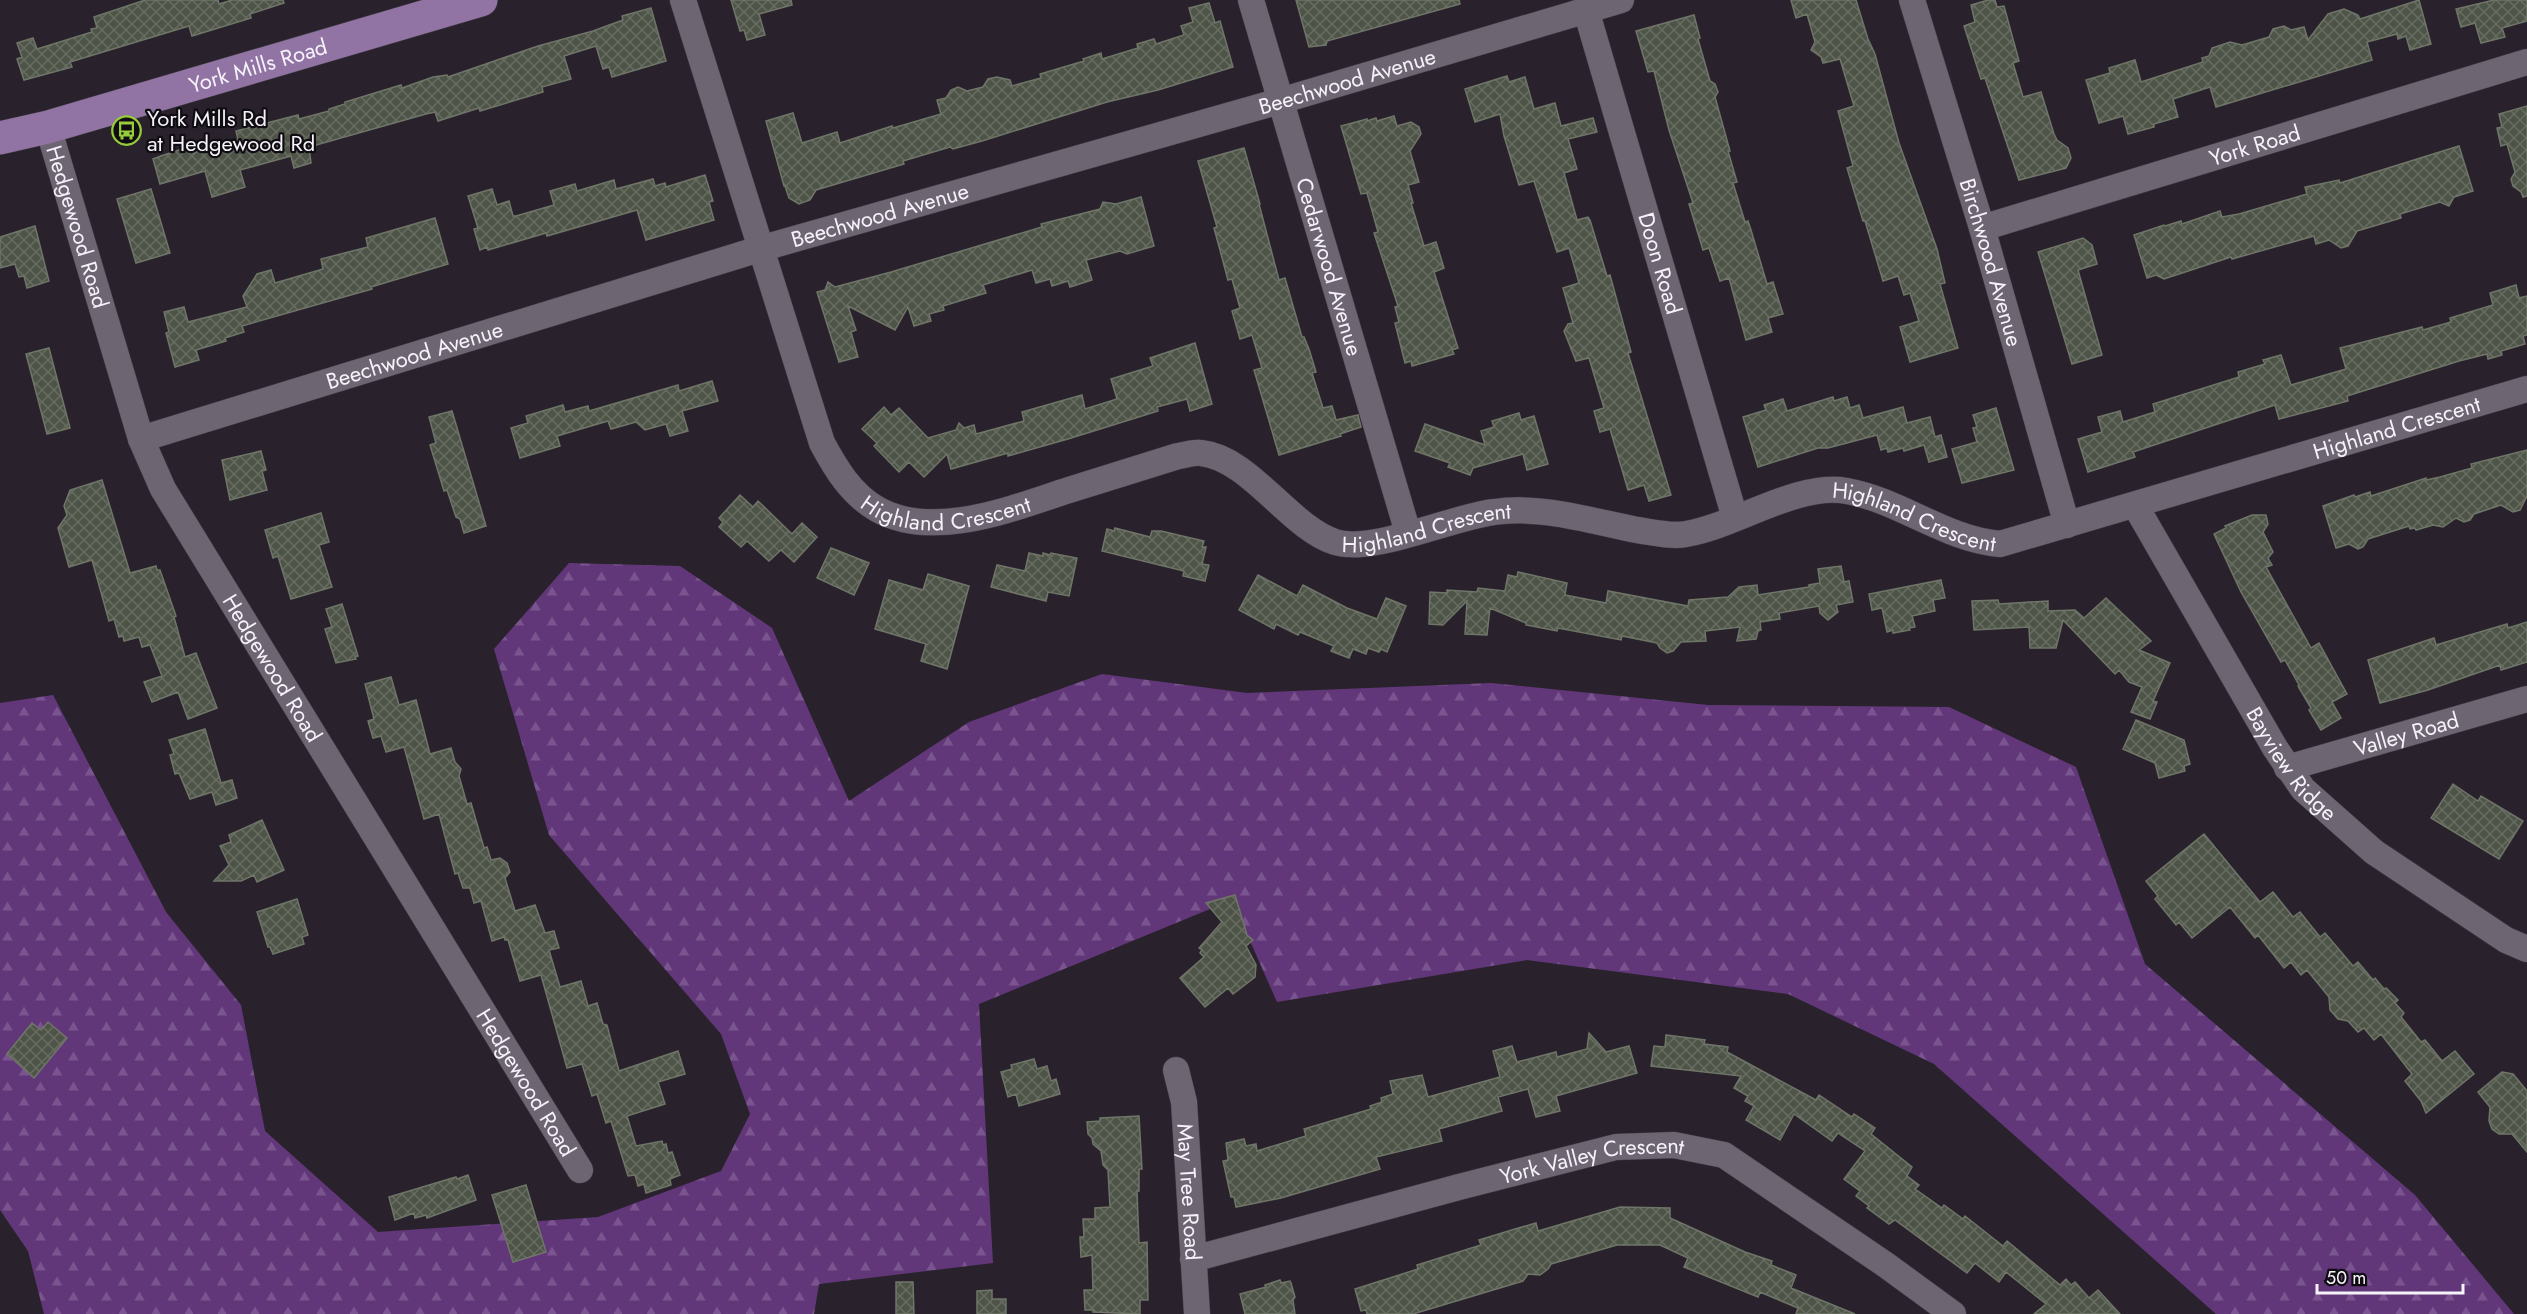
<svg xmlns="http://www.w3.org/2000/svg" width="2527" height="1314" viewBox="0 0 2527 1314" font-family="Jost,sans-serif">
<defs>
<pattern id="forest-firs" width="22" height="20" patternUnits="userSpaceOnUse" patternTransform="scale(1.5)"><rect width="22" height="20" fill="#62377a"/><path d="M5 1l3.5 6h-7zM16 11l3.5 6h-7z" fill="#79548e"/></pattern>
<pattern id="building-cross-hatch" width="8" height="8" patternUnits="userSpaceOnUse" patternTransform="scale(1.5)"><rect width="8" height="8" fill="#4e5447"/><path d="M0 0l8 8M0 8l8-8" fill="none" stroke="#686d62"/></pattern>
</defs>
<rect width="100%" height="100%" fill="#29222d"/>
<!-- forest -->
<path fill="url(#forest-firs)" d="M569,563L680,566L772,628L849,801L969,722L1102,674L1247,693L1491,683L1708,705L1949,707L2076,767L2145,964L2415,1195L2514,1314H2216L1934,1064L1788,994L1527,960L1277,1002L1232,900L979,1004L993,1263L819,1284L814,1314H44L28,1251L0,1210V703L53,695L166,912L241,1005L265,1131L378,1232L598,1217L721,1171L750,1114L721,1034L549,835L494,649Z"/>
<!-- building -->
<path fill="url(#building-cross-hatch)" stroke="#6f7668" stroke-width="1.5" d="M145,0H218L219,4L232,0H283L284,3L250,14L251,18L192,36L189,26L70,62L72,67L24,80L17,59L22,57L17,43L33,38L37,49L92,32L91,29L97,28L94,17Z
M731,0H791L792,5L759,14L765,35L747,40L744,30L740,31Z
M1296,0H1459L1460,4L1327,41L1326,45L1309,47Z
M1791,0H1856L1868,39L1875,54L1899,143L1937,249L1945,283L1940,284L1958,348L1910,362L1900,327L1919,321L1910,293L1904,295L1898,276L1883,281L1865,221H1863L1847,168L1853,166L1838,111L1854,106L1840,59L1823,63L1821,57L1811,50L1815,42L1807,14L1796,18Z
M1988,0H1995L1997,7L2004,6L2019,61L2013,63L2023,97L2041,92L2054,134L2057,140L2068,148L2071,158L2066,168L2019,180L1985,78L1981,79L1964,26L1975,22L1971,5Z
M2419,0L2431,44L2410,50L2406,36L2398,39L2397,34L2367,42L2372,60L2216,107L2210,87L2173,99L2178,117L2154,124V127L2128,134L2123,116L2099,123L2086,80L2110,73L2109,68L2135,60L2141,82L2203,62L2202,58L2209,56L2212,48L2230,42L2242,45L2269,37L2273,29L2284,26L2291,30L2304,27L2308,40L2328,14L2344,9L2358,15L2360,19Z
M2494,0H2527V21L2502,28L2505,37L2481,43L2475,23L2461,27L2456,9Z
M1209,3L1215,23L1220,21L1233,67L1158,90L1107,102L982,141L953,149L950,147L903,161L904,164L816,190L810,200L799,204L789,198L785,186H784L766,121L793,113L802,143L837,132L840,143L892,126L893,128L941,114L937,100L946,98L951,90L958,87L967,91L983,87L988,79L997,77L1010,80L1012,86L1041,78L1040,74L1084,61L1083,59L1101,53L1102,59L1138,48L1137,44L1154,39L1156,44L1184,35L1181,26L1193,22L1189,8Z
M651,8L666,61L612,77L609,67L603,69L596,46L564,56L571,79L542,87L543,92L480,111L479,108L438,121L435,112L426,114L309,147L311,163L294,168L291,156L240,170L245,187L212,197L205,171L160,184L153,159L161,156L191,146L193,153L238,140L236,131L298,115L299,119L329,111V109L345,104V102L401,85L402,88L433,77L447,75L448,77L538,46L593,31L623,20L622,16Z
M1694,15L1700,38L1698,39L1710,81L1715,84L1718,92L1715,97L1730,151H1728L1737,182L1733,183L1745,222L1748,221L1751,230L1767,284L1773,282L1783,314L1768,318L1772,332L1746,340L1729,278L1720,281L1709,248L1703,250L1689,204L1693,203L1669,130L1654,71L1648,72L1636,31Z
M1507,76L1509,82L1525,77L1534,109L1555,103L1561,126L1593,118L1597,132L1568,139L1577,169L1564,173L1577,220L1588,217L1590,220L1607,276L1610,275L1631,352L1628,353L1671,495L1649,501L1644,485L1628,490L1610,429L1600,432L1594,411L1604,408L1589,358L1576,361L1564,331L1568,324L1573,323L1563,288L1579,283L1569,248L1557,252L1534,181L1519,185L1504,136L1500,114L1475,122L1465,89Z
M2527,106V196L2523,197L2521,192L2513,186L2511,179L2515,172L2507,144L2501,146L2497,128L2502,127L2499,114Z
M1394,116L1397,126L1411,122L1419,127L1421,134L1410,151L1419,182L1408,185L1413,203H1411L1424,246L1436,242L1444,268L1434,272L1458,348L1452,350L1454,354L1412,366L1411,361L1405,363L1395,323L1399,322L1395,307L1398,306L1374,233L1378,232L1367,193L1361,194L1341,126L1367,119V121L1376,118L1377,121Z
M2459,146L2473,191L2454,197L2449,206L2440,202L2400,214L2401,218L2357,231L2348,246L2341,248L2329,240L2316,244L2314,236L2232,259L2231,257L2164,279L2156,275L2147,278L2134,235L2164,225L2165,226L2181,221L2182,224L2220,211L2222,217L2239,214L2307,194L2305,187L2339,180L2340,183Z
M1244,148L1260,204H1259L1279,280L1285,278L1302,337H1304L1309,349L1316,372L1312,373L1323,408L1332,406L1336,420L1358,415L1361,427L1340,434L1341,436L1279,455L1254,370L1262,368L1252,335L1240,339L1232,311L1240,308L1232,279L1228,280L1214,228L1217,227L1198,161Z
M705,175L713,201L709,202L714,220L646,240L637,210L547,236L546,233L488,250L487,247L480,250L474,229L478,228L468,196L492,189L497,205L509,201L513,216H516L554,205L550,191L575,184L577,191L614,180L616,189L653,179L655,186L665,183L666,187Z
M151,189L170,253L136,263L117,199Z
M1141,197L1154,246L1127,254L1120,251L1086,260L1092,280L1070,287L1068,281L1052,286L1050,279L1036,283L1032,270L983,285L986,293L943,306L944,310L929,314L931,321L914,326L908,307L895,330L848,306L856,330L851,332L858,357L839,362L817,292L825,290L828,282L835,287L891,272L1042,227L1041,224L1100,209L1103,202L1116,204Z
M435,218L448,264L371,287L372,289L242,326L244,332L225,338L226,341L196,350L199,360L175,367L166,333L169,332L164,312L184,307L188,322L247,307L243,296L257,274L271,270L275,283L323,269L321,259L368,247L366,238Z
M35,226L49,281L27,288L24,276L19,277L15,264L0,268V237Z
M2083,238L2092,245L2097,264L2078,270L2102,355L2072,364L2038,252Z
M2516,285L2519,298L2527,296V335L2523,336L2525,344L2501,351L2502,355L2488,359L2487,354L2459,361L2347,396L2348,401L2279,419L2275,405L2133,452L2135,457L2088,472L2078,439L2102,432L2098,417L2120,411L2123,422L2155,412L2153,404L2239,377L2238,372L2265,364L2263,360L2281,355L2291,385L2346,369L2340,348L2422,327L2423,330L2451,322L2450,318L2493,305L2490,293Z
M1195,343L1212,404L1190,411L1187,399L1157,407L1158,411L1068,439L1008,456V453L951,469L947,454L924,477L909,462L899,472L874,446L877,443L862,429L884,407L891,415L899,408L928,438L956,430L959,423L964,428L974,425L976,434L1024,421L1022,412L1082,395L1085,409L1117,399L1111,379L1153,366L1150,358Z
M49,348L70,428L47,434L26,354Z
M712,381L718,401L682,411L688,431L670,436L666,424L645,430L636,422L611,429L608,421L557,436L560,446L520,458L511,428L528,423L526,416L563,405L565,412L588,406L589,411L678,385L679,391Z
M1833,397L1834,401L1847,397L1850,408L1859,405L1863,418L1903,407L1907,423L1930,417L1935,437L1941,435L1947,457L1929,462L1924,445L1904,451L1903,448L1888,452L1887,448L1881,450L1877,435L1828,448H1818L1758,467L1743,417L1766,410L1764,405L1783,399L1787,411Z
M1996,408L2014,470L1962,483L1952,449L1977,442L1973,428L1977,427L1973,415Z
M452,411L486,526L464,533L460,519L456,517L447,490L444,491L430,445L436,443L429,417Z
M1519,413L1521,420L1534,416L1548,464L1527,470L1523,454L1473,468L1470,475L1448,467L1450,463L1415,451L1425,424L1485,445L1481,431L1494,427L1492,421Z
M2527,450V496L2520,510L2513,512L2501,505L2474,514L2470,520L2464,522L2456,518L2443,527L2433,525L2416,530L2415,528L2410,529L2409,526L2368,539L2363,547L2358,549L2349,544L2336,548L2323,506L2354,495L2355,497L2370,492L2371,496L2426,478V480L2440,477L2472,468L2471,464Z
M261,451L266,470L262,471L267,490L230,500L222,460Z
M102,480L130,573L156,566L157,570H160L176,616L174,617L185,657L196,653L217,708L188,719L178,692L152,702L144,682L162,676L150,645L142,647L139,637L124,641L123,636L119,637L114,619L109,621L92,560L69,567L58,528L67,515L64,506L70,490Z
M740,495L753,507L758,501L792,534L802,523L817,537L794,562L781,550L769,561L747,541L741,547L719,527L723,522L719,518Z
M321,513L329,542L319,545L332,587L291,599L278,556L273,558L265,530Z
M2252,515H2266L2268,524L2263,532L2273,552L2268,558L2272,565L2266,567L2311,648L2319,643L2347,694L2332,702L2341,718L2321,730L2309,710L2311,708L2298,686L2299,685L2285,660L2281,662L2241,592L2214,534L2226,528L2225,526Z
M1115,528L1150,537L1152,531H1161L1204,541L1202,547H1206L1202,564L1209,565L1205,581L1183,576L1184,571L1102,551L1107,529L1114,531Z
M831,548L869,563L854,595L817,578Z
M1029,553L1043,556V553L1050,555L1051,553L1077,558L1069,596L1048,592L1046,601L991,587L997,565L1025,571Z
M1841,566L1844,582L1849,581L1853,602L1836,605L1838,612L1828,620L1820,613L1819,606L1779,613L1780,619L1760,622L1761,630L1758,631L1756,639L1737,641L1740,627L1705,631L1706,641L1681,642L1673,651L1667,653L1660,648L1657,643L1622,636L1621,640L1558,628L1557,631L1526,625V623L1490,608L1487,635L1465,634L1467,601L1443,625L1429,624L1430,592L1447,593V590L1477,592L1478,588L1505,591L1508,575L1517,577L1518,572L1567,583L1565,595L1606,603L1608,591L1688,606L1689,600L1728,597L1739,587L1757,585L1758,595L1809,587V585L1820,583L1818,569Z
M928,574L969,586L947,669L921,661L926,644L875,629L889,580L923,590Z
M1258,575L1297,596L1303,585L1347,608L1377,619L1386,598L1406,606L1387,652L1381,649L1379,652L1368,648L1366,654L1353,649L1349,658L1331,651L1334,646L1300,632L1298,635L1276,624L1274,629L1239,610Z
M1941,580L1945,598L1933,600L1935,611L1912,616L1915,627L1909,628L1910,630L1893,633V630L1887,632L1882,608L1872,610L1869,594Z
M2106,598L2151,641L2139,650L2170,663L2153,701L2157,702L2150,719L2131,712L2142,687L2129,682L2119,670L2115,674L2063,620L2056,648H2030L2029,627L1974,630L1972,601L1998,600L1999,604L2048,601V611L2075,610L2084,618Z
M342,604L358,656L355,657L356,659L336,663L325,629L332,627L326,609Z
M2527,622V662L2501,670L2500,665L2428,690L2380,703L2368,660L2434,638L2436,645L2507,624L2508,628Z
M391,677L399,705L416,700L430,754L451,748L455,762L461,769L459,776L467,804L471,803L484,848L487,847L491,860L500,858L507,863L510,872L505,878L515,911L535,905L545,933L554,931L559,948L549,950L560,987L581,981L588,1006L597,1003L603,1024L607,1025L619,1071L678,1051L685,1074L658,1082L665,1104L627,1116L636,1146L662,1141L663,1145L666,1144L668,1153L672,1152L680,1175L670,1179L671,1185L646,1193L644,1184L638,1186L635,1175L628,1176L611,1121L606,1123L597,1094L592,1096L582,1064L567,1068L541,975L520,981L508,940H505L504,937L492,941L481,901L474,903L470,888H463L458,873L455,874L439,814L424,819L404,747L386,752L381,736L373,738L368,721L374,719L365,684Z
M2136,720L2184,740L2190,764L2184,766L2185,771L2159,778L2155,763L2123,749Z
M205,729L221,783L232,780L237,798L216,805L212,792L190,799L179,773L175,774L170,755L174,754L169,740Z
M2453,784L2478,801L2481,796L2523,821L2499,859L2431,818Z
M262,820L284,870L257,882L254,875L241,881H214L229,865L220,846L231,842L229,835Z
M2204,834L2260,902L2273,892L2293,917L2300,912L2320,937L2325,933L2353,966L2358,962L2373,980L2375,978L2384,989L2386,988L2398,1000L2395,1003L2404,1013L2401,1017L2421,1042L2425,1040L2442,1061L2455,1051L2474,1074L2426,1113L2421,1101L2405,1081L2412,1074L2381,1034L2374,1040L2364,1028L2358,1032L2348,1021L2338,1019L2330,1010L2329,997L2307,970L2301,975L2291,962L2284,968L2258,935L2255,938L2230,907L2192,938L2179,922L2176,925L2155,899L2158,896L2146,881Z
M1235,895L1247,935L1253,940L1246,946L1256,965L1255,977L1233,994L1228,988L1205,1007L1180,978L1204,957L1200,953L1202,950L1199,948L1222,922L1206,903Z
M297,899L308,935L302,937L304,944L273,954L270,947H268L257,912Z
M48,1022L67,1038L34,1078L7,1054L32,1023L41,1030Z
M1589,1033L1606,1052L1629,1046L1637,1073L1556,1096L1560,1111L1536,1117L1528,1089L1498,1097L1502,1111L1439,1129L1442,1141L1376,1157L1380,1169L1281,1198L1236,1207L1234,1197H1231L1223,1161L1228,1160L1226,1143L1244,1139L1246,1146L1256,1144L1257,1151L1306,1136L1304,1129L1371,1109L1370,1106L1382,1102L1381,1098L1393,1094L1390,1081L1422,1075L1428,1097L1500,1077L1493,1051L1512,1046L1517,1062L1556,1052L1557,1057L1587,1049Z
M1666,1035L1705,1040L1704,1044L1728,1047L1727,1052L1816,1100L1819,1095L1852,1117L1854,1114L1875,1128L1871,1134L1912,1167L1907,1176L1919,1185L1915,1189L1942,1208L1944,1205L1963,1219L1965,1216L2003,1246L2007,1241L2060,1285L2066,1279L2071,1285L2075,1282L2089,1298L2098,1290L2120,1314H2034L2046,1304L2006,1272L1999,1282L1975,1263L1967,1273L1895,1220L1889,1224L1867,1208L1869,1206L1856,1196L1860,1191L1844,1179L1865,1151L1838,1133L1832,1141L1794,1114L1780,1140L1746,1120L1754,1106L1745,1101L1748,1096L1734,1088L1741,1076L1651,1066L1654,1046L1665,1047Z
M1034,1059L1037,1069L1047,1066L1051,1081L1056,1079L1060,1094L1019,1106L1016,1094L1008,1097L1001,1072L1012,1069L1011,1065Z
M2502,1072L2513,1074L2527,1091V1152L2512,1134H2499L2492,1129L2489,1121L2490,1107L2478,1092Z
M1139,1116L1142,1169H1139V1191H1137L1139,1243L1147,1242L1148,1300H1140V1314L1093,1312V1310H1085L1084,1290H1093L1092,1255L1081,1257L1080,1237H1084L1083,1219H1095V1208L1110,1207L1108,1170L1103,1165L1101,1151L1093,1144L1092,1138L1088,1134L1087,1122L1100,1121V1118Z
M468,1175L476,1200L427,1218L426,1215L415,1218L414,1213L395,1220L389,1197L456,1177L457,1179Z
M526,1185L546,1252L513,1262L492,1195Z
M1620,1207L1670,1208V1218L1745,1252L1772,1261L1771,1265L1796,1275L1791,1288L1855,1314H1796L1798,1308L1760,1292L1758,1297L1684,1267L1688,1258L1660,1245H1617L1551,1264L1548,1269L1540,1275L1528,1274L1523,1281L1413,1314H1367L1366,1310L1361,1311L1355,1289L1418,1269L1417,1265L1481,1245L1479,1240L1515,1229L1536,1223L1538,1231Z
M1280,1280L1281,1283L1290,1281L1291,1283L1295,1297L1293,1300L1295,1314H1245L1240,1294L1266,1287L1265,1285Z
M896,1282H913L914,1314H896Z
M992,1290V1299H1006V1314H977V1291Z"/>
<g fill="none" stroke-linecap="round" stroke-linejoin="round">
<defs>
<g id="minor">
<path id="s1" d="M683,0L822,443C836,469 851,494 877,509C933,541 1013,508 1069,490C1105,479 1142,467 1178,456C1185,455 1194,452 1201,453C1250,458 1289,527 1335,542C1372,554 1452,517 1494,512C1541,505 1591,521 1637,530C1652,532 1671,537 1686,534C1736,526 1796,482 1847,491C1901,501 1945,539 2000,544L2527,389"/>
<path id="s2" d="M1251,0L1408,533"/>
<path id="s3" d="M1912,0L1982,228L2067,525"/>
<path id="s4" d="M1586,10L1735,518"/>
<path id="s5" d="M48,127L141,439L163,489L580,1170"/>
<path id="s6" d="M1982,228L2527,62"/>
<path id="s7" d="M141,439L763,248L1280,101L1621,0"/>
<path id="s8" d="M2135,505L2275,748L2303,789L2374,852L2506,940L2527,949"/>
<path id="s9" d="M2287,768L2527,699"/>
<path id="s10" d="M1176,1070L1184,1102L1197,1314"/>
<path id="s11" d="M1193,1259L1459,1187L1616,1147L1674,1145L1724,1155L1886,1265L1953,1314"/>
</g>
<g id="major">
<path id="s12" d="M0,138L48,127L481,0"/>
</g>
</defs>
<!-- minor casing -->
<use href="#minor" stroke="#433e47" stroke-width="27"/>
<!-- major casing -->
<use href="#major" stroke="#433e47" stroke-width="34"/>
<!-- minor -->
<use href="#minor" stroke="#6d6572" stroke-width="26"/>
<!-- major -->
<use href="#major" stroke="#9174a3" stroke-width="33"/>
</g>
<!-- icons -->
<defs>
<symbol id="bus-ring" viewBox="-11 -11 22 22"><circle r="9.5" fill="#100d12" stroke="#96cc3a" stroke-width="1.5"/><path d="M-5-6H5V4H4V6H2V4H-2V6H-4V4H-5ZM-3.5-4V0h7V-4ZM-3.5 1.2v1.5H-2V1.2ZM2 1.2v1.5H3.5V1.2Z" fill="#96cc3a"/></symbol>
</defs>
<g fill-rule="evenodd">
<use href="#bus-ring" x="110" y="114" width="33" height="33"/>
</g>
<g text-anchor="middle" stroke-width="4.5" stroke-linejoin="round" paint-order="stroke">
<!-- street labels -->
<g font-size="22" fill="#f6f2fa" stroke="#100d12">
<text dy="8" stroke="none"><textPath href="#s12" startOffset="268">York Mills Road</textPath></text>
<text dy="8" stroke="none"><textPath href="#s7" startOffset="1258">Beechwood Avenue</textPath></text>
<text dy="8" stroke="none"><textPath href="#s6" startOffset="285">York Road</textPath></text>
<text dy="8" stroke="none"><textPath href="#s7" startOffset="772">Beechwood Avenue</textPath></text>
<text dy="8" stroke="none"><textPath href="#s5" startOffset="104">Hedgewood Road</textPath></text>
<text dy="8" stroke="none"><textPath href="#s3" startOffset="274">Birchwood Avenue</textPath></text>
<text dy="8" stroke="none"><textPath href="#s4" startOffset="264">Doon Road</textPath></text>
<text dy="8" stroke="none"><textPath href="#s2" startOffset="278">Cedarwood Avenue</textPath></text>
<text dy="8" stroke="none"><textPath href="#s7" startOffset="286">Beechwood Avenue</textPath></text>
<text dy="8" stroke="none"><textPath href="#s1" startOffset="2152">Highland Crescent</textPath></text>
<text dy="8" stroke="none"><textPath href="#s1" startOffset="622">Highland Crescent</textPath></text>
<text dy="8" stroke="none"><textPath href="#s1" startOffset="1648">Highland Crescent</textPath></text>
<text dy="8" stroke="none"><textPath href="#s1" startOffset="1144">Highland Crescent</textPath></text>
<text dy="8" stroke="none"><textPath href="#s5" startOffset="590">Hedgewood Road</textPath></text>
<text dy="8" stroke="none"><textPath href="#s9" startOffset="124">Valley Road</textPath></text>
<text dy="8" stroke="none"><textPath href="#s8" startOffset="303">Bayview Ridge</textPath></text>
<text dy="8" stroke="none"><textPath href="#s5" startOffset="1076">Hedgewood Road</textPath></text>
<text dy="8" stroke="none"><textPath href="#s11" startOffset="412">York Valley Crescent</textPath></text>
<text dy="8" stroke="none"><textPath href="#s10" startOffset="123">May Tree Road</textPath></text>
</g>
<!-- poi labels -->
<g font-size="22" fill="#f6f2fa" stroke="#100d12" text-anchor="start">
<text x="147" y="126">York Mills Rd<tspan x="147" dy="25">at Hedgewood Rd</tspan></text>
</g>
</g>
<!-- scale -->
<path d="M2317 1284v9h146v-9" fill="none" stroke="#f6f2fa" stroke-width="3"/>
<text x="2326" y="1284" font-size="18" fill="#f6f2fa" stroke="#100d12" stroke-width="4.5" paint-order="stroke">50 m</text>
</svg>
